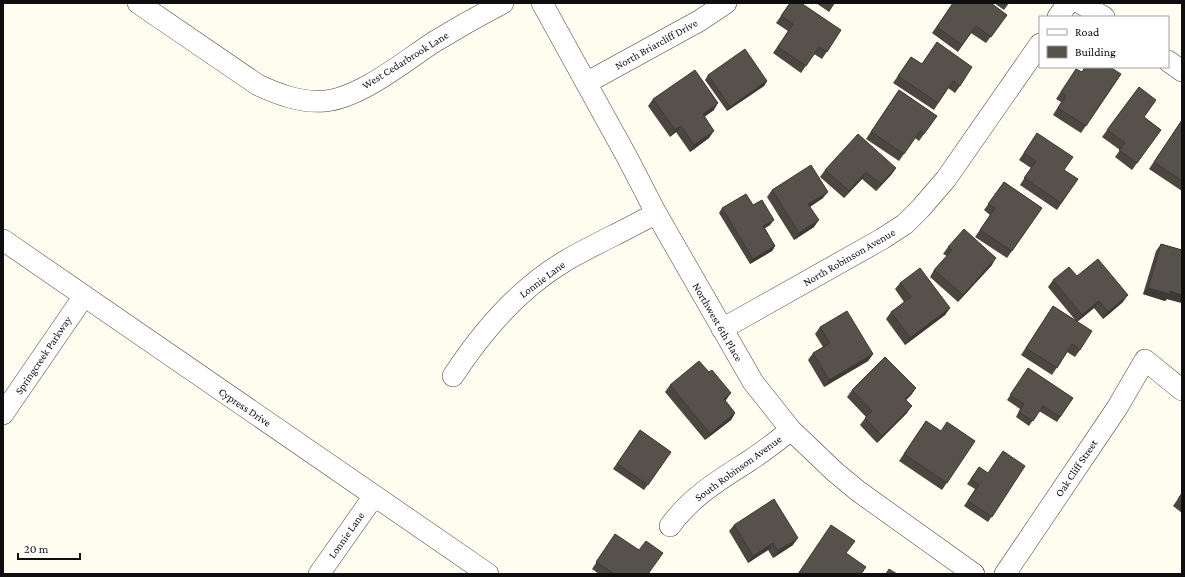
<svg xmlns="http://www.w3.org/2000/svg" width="1185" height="577" viewBox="0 0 1185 577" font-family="'Crimson Pro',serif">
<rect width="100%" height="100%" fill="#fefdf0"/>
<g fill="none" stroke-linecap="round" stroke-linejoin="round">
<defs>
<path id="street" d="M138,3L258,85C280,95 301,103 325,101C360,98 405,61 434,42C457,28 480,15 503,3
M542,3L627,157L656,213L753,382L791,430L835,472L858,491L974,574
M1080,3L1104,17
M1058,17L1068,3
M1168,61L1182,71
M586,83L699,21L726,3
M3,240L488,574
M722,329L882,239L905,224L921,208L946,179L1040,44
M453,376C483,330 519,288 567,260C596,243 627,230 656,213
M3,414L84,296
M670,526C692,496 718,481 749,461C763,452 777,441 791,430
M319,574L374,496
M1005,574L1117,408L1145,360L1182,390"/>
</defs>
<!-- street casing -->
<use href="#street" stroke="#414141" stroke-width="22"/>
<!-- street -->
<use href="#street" stroke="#fff" stroke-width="21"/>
</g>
<!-- wall -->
<path fill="#4b4640" d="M790,3L841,30L822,59L814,54L801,73L773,53L788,31L776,23Z
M816,3H835L829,12Z
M953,3L1007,15L986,43L971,33L958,52L932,33Z
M994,3H1009L1004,10Z
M937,42L960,86L955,93L948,88L934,110L893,83L911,57L922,64Z
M1076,69L1082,72L1121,74L1081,133L1053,115L1061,102L1056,99Z
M708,75L767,81L764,86L727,111L705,80Z
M1139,87L1144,117L1161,130L1132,170L1115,157L1120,150L1102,137Z
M899,90L937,116L919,141L915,138L899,161L866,139Z
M653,99L714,110L704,117L709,138L690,152L676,132L670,137L648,106Z
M1182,120V191L1149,169Z
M1037,133L1064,170L1078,179L1057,210L1020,185L1031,168L1019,160Z
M896,168L891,175L876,191L862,179L844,198L820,177L825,170Z
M1004,182L1042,208L1007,258L975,237L990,215L984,210Z
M772,190L823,198L810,207L814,227L794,240L767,197Z
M753,205L770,225L765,228L775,246L772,251L750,264L719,213L722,208Z
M1161,244L1182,250V303L1167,299L1165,301L1143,294L1156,251Z
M948,247L992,265L958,302L930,277L934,270L947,256L943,254Z
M1077,276L1123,302L1103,319L1094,308L1077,322L1080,350L1075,357L1067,352L1052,375L1021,355L1053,306L1076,321L1048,287L1053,280Z
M900,283L950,308L945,315L905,345L886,319L891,312L904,302L895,289Z
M820,327L873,354L868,361L824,387L808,360L813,353L823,347L815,334Z
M1028,368L1073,398L1057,422L1039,411L1029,426L1016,417L1020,409L1007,400Z
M709,372L731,393L725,400L735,413L731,420L705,440L665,392L670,385Z
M916,388L911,395L906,400L907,413L877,443L860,425L866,417L847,397L852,390Z
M926,421L940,431L975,441L942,490L899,461Z
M640,430L671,452L644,490L613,469Z
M1025,466L988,522L964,506L975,489L967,484L979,467L988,473Z
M1182,493V513L1173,506Z
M734,525L793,545L773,558L768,550L748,563L729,531Z
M615,534L648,574H599L592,569Z"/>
<!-- shaded-wall -->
<path fill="#3d3934" d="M767,81L764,86L727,111L730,107Z
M718,103L714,110L698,121L703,114Z
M681,126L676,132L670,137L675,130Z
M714,131L709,138L690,152L694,145Z
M896,168L891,175L876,191L881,184Z
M866,172L862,179L844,198L849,191Z
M828,192L823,198L803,211L808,204Z
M774,220L770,225L760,231L763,226Z
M819,220L814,227L794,240L799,233Z
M775,246L772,251L750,264L753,259Z
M996,258L992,265L958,302L963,295Z
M1148,288L1170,291L1182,295V303L1167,299L1165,301L1143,294Z
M1128,295L1123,302L1103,319L1108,312Z
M1099,301L1094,308L1077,322L1082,315Z
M950,308L945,315L905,345L910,338Z
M873,354L868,361L824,387L829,380Z
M916,388L911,395L900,406L905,399Z
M731,393L726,400L719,406L724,399Z
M912,406L907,413L877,443L882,436Z
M735,413L731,420L705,440L710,434Z
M798,538L793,545L773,558L778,551Z
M773,543L768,550L748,563L753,556Z"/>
<!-- building -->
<path fill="#57514b" stroke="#3d3934" d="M790,3H801L841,30L827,52L819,47L806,66L778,47L793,24L781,16Z
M953,3H991L1007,15L991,37L976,26L962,45L937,27Z
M937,42L972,67L960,86L953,81L938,103L898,76L911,57L922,64Z
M745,49L767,81L730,107L708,75Z
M1085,67H1110L1121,74L1086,126L1058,108L1066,96L1061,92L1076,69L1082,72Z
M695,70L718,103L703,114L714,131L694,145L681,126L675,130L653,99Z
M1139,87L1156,100L1144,117L1161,130L1137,163L1119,150L1125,143L1107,130Z
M899,90L937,116L924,134L920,131L904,154L871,132Z
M1182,120V181L1154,162Z
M1037,133L1073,157L1064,170L1078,179L1061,203L1024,178L1036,161L1024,153Z
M858,134L896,168L881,184L866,172L849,191L825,170Z
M811,165L828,192L808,204L819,220L799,233L772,190Z
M1004,182L1042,208L1012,251L980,230L995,208L988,204Z
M746,194L753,205L762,200L774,220L763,226L775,246L753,259L722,208Z
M964,229L996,258L963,295L934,270L952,250L948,247Z
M1161,244L1182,250V295L1170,291V294L1148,288Z
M1098,259L1128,295L1108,312L1099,301L1082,315L1053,280L1069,267L1077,276Z
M920,268L950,308L910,338L891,312L911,297L900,283Z
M1053,306L1092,331L1080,350L1072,344L1057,368L1026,348Z
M847,311L873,354L829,380L813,353L830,343L820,327Z
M885,357L916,388L905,399L912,406L882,436L865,418L872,411L852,390Z
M699,361L709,372L712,370L731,393L724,399L735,413L710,434L670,385Z
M1028,368L1073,398L1060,417L1043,406L1033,421L1019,412L1024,404L1010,395Z
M926,421L941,431L947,422L975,441L947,483L904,454Z
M640,430L671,452L648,485L617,464Z
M1003,451L1025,466L992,517L968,501L979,485L971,479L979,467L988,473Z
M1182,493V502L1178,499Z
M774,499L798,538L778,551L773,543L753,556L734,525Z
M831,525L855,541L846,553L866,567L861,574H798Z
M615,534L639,550L646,541L663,553L648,574H614L596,562Z
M889,569L897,574H886Z"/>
<g text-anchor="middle" stroke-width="4" stroke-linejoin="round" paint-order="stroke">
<!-- street labels -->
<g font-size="11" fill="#0e0e0e" stroke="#fff">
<text transform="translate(656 44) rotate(-29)" y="4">North Briarcliff Drive</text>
<text transform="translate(405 60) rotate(-32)" y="4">West Cedarbrook Lane</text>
<text transform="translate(849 257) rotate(-30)" y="4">North Robinson Avenue</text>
<text transform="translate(542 279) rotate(-37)" y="4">Lonnie Lane</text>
<text transform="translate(718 322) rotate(60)" y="4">Northwest 6th Place</text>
<text transform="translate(43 355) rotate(-56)" y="4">Springcreek Parkway</text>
<text transform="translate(245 407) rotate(34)" y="4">Cypress Drive</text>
<text transform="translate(738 468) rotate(-36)" y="4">South Robinson Avenue</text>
<text transform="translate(1076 468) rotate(-56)" y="4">Oak Cliff Street</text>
<text transform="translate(346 535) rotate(-55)" y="4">Lonnie Lane</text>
</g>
</g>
<!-- border -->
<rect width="1185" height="577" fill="none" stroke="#0e0e0e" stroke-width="8"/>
<!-- legend -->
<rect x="1039" y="16" width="130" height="52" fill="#ffffff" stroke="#9f9f9f"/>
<rect x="1047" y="29" width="20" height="6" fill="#ffffff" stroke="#9f9f9f"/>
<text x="1075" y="36" font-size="12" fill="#0e0e0e">Road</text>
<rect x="1047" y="46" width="20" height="12" fill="#57514b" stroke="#9f9f9f"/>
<text x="1075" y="56" font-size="12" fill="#0e0e0e">Building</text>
<!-- scale -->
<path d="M18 553v6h62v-6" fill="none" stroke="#0e0e0e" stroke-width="2"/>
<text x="24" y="553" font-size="12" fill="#0e0e0e" stroke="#ffffff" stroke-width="3" paint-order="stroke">20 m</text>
</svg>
